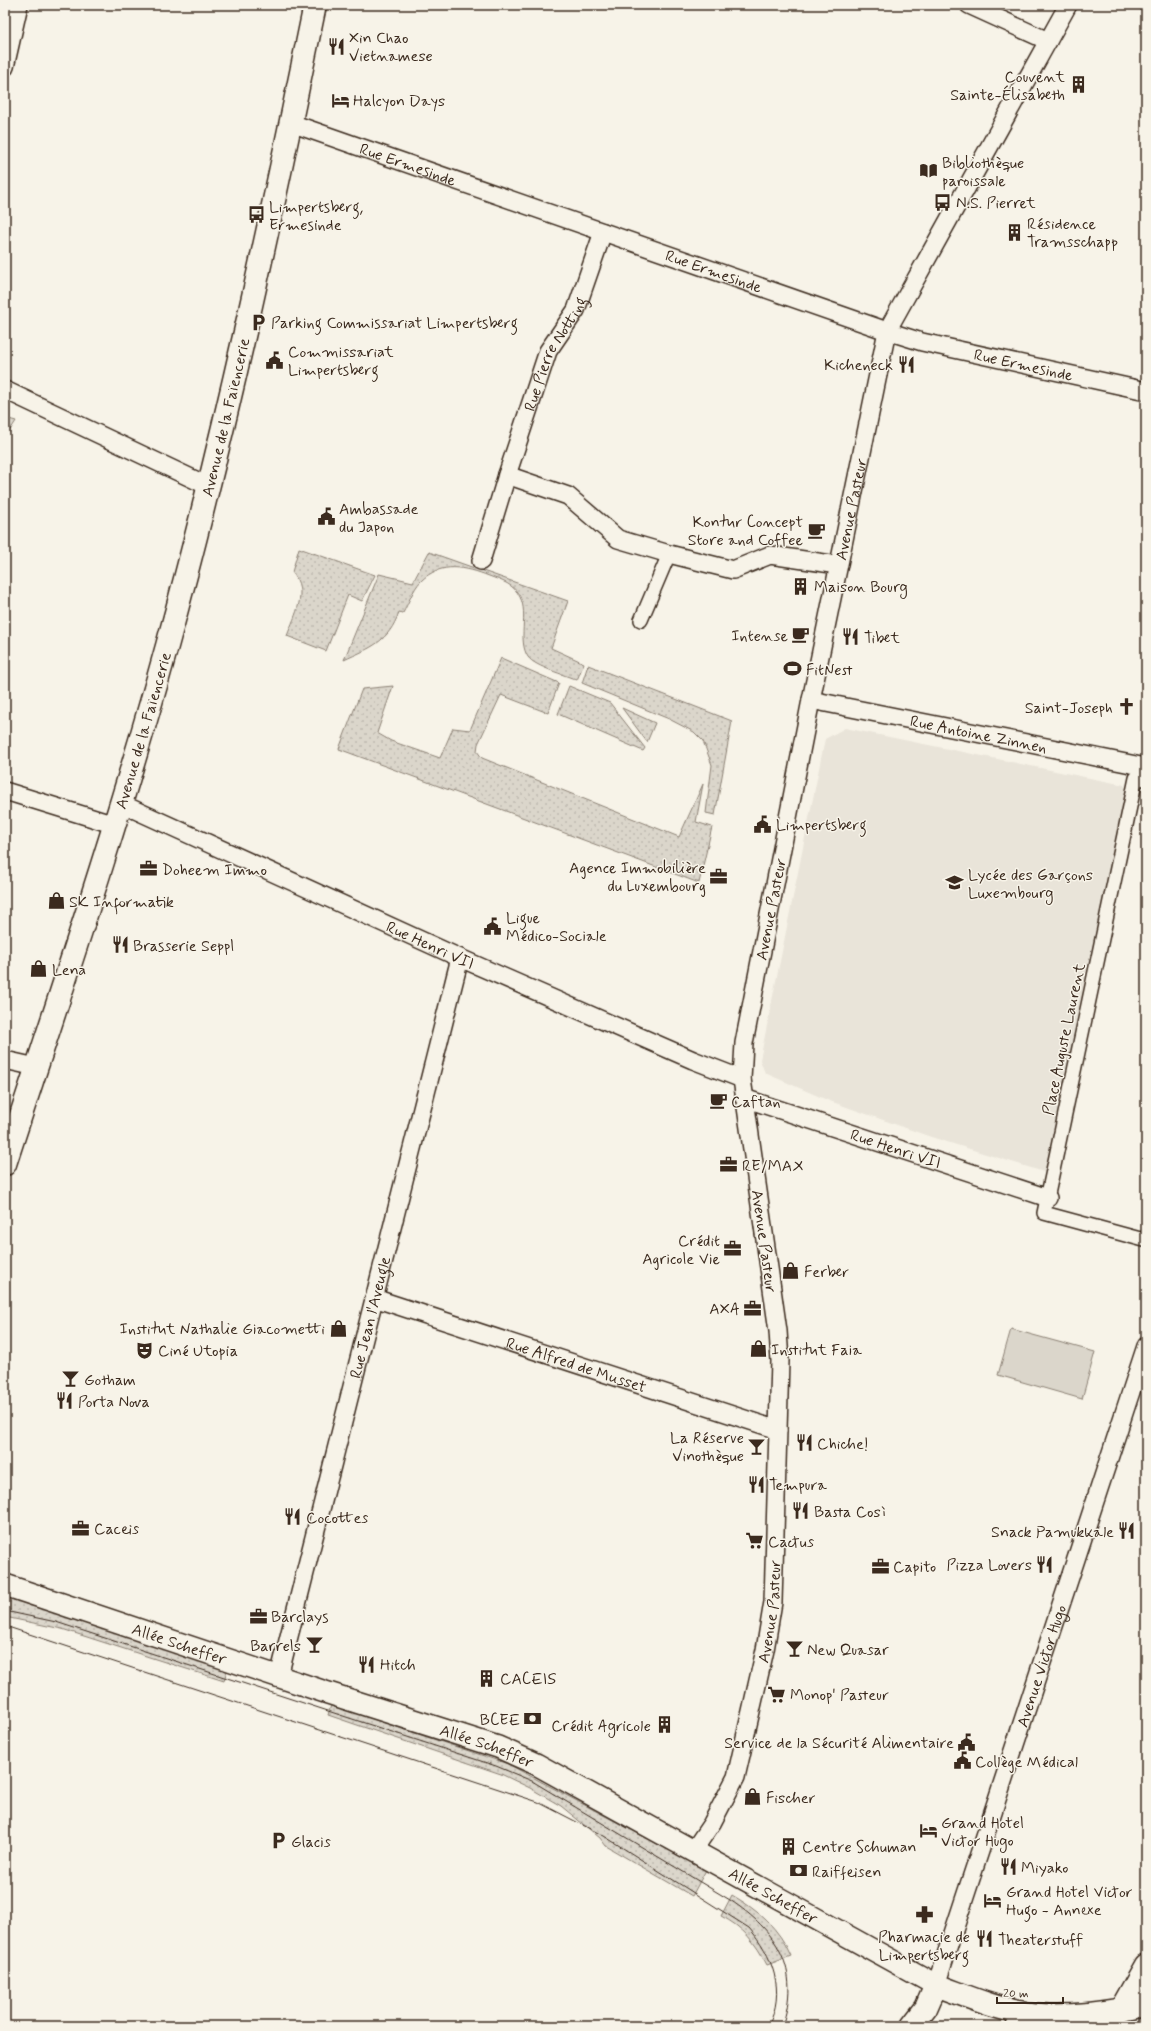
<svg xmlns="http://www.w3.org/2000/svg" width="1151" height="2031" viewBox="0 0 1151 2031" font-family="Mynerve,sans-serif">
<defs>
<pattern id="grass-dots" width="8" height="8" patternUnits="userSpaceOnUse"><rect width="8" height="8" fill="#dbd6cb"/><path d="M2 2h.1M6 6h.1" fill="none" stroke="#bdb8ae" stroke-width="1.8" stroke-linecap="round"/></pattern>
<pattern id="cemetery-stones" width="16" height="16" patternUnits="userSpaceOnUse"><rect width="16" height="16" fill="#dbd6cb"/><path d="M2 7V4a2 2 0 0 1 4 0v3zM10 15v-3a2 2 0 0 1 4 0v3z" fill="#bdb8ae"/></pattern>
</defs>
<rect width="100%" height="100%" fill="#f7f3e8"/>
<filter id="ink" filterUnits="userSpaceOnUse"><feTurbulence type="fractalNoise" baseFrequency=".025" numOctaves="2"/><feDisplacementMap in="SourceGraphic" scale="8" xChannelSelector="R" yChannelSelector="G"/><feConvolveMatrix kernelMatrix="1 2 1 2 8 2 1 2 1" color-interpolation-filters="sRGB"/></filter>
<g filter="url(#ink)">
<!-- built -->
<path fill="#e9e4d9" d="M845,728L1124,785L1132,796L1055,1162L1044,1172L931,1137L827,1100L765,1073L760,1060L825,739Z"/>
<!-- grass -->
<path fill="url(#grass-dots)" stroke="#8b8074" d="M299,548L375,575L362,601L348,595L326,651L287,636C295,614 309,592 292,572Z
M429,552L568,601L551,648L584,663L577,680C566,675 535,667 528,657C517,640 529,615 520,597C514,584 502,581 489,576C466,567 441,561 421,581C413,589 408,604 403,613L399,612C389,642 370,648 344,660L379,574L413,582Z
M501,658L559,683L548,713L501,695L478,744L477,751L482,758L679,837L703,784L696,822L712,827L699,883L339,749L362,689L393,686L377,733L391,741L440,758L453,728L470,730Z
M588,665L732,721L715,815L706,813L712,765L703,741L694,732L669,719L582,683Z
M569,686L610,703L645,748L643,751L558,714Z
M622,708L655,723L647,742Z
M5,1597L227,1670L224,1681L62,1629L5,1617Z
M331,1705L508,1764L706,1870L692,1896L606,1846L600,1838L561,1806L530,1788L501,1774L328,1715Z
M732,1895C759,1911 779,1928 791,1956L767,1965C756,1943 743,1927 721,1916Z"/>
<!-- cemetery -->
<path fill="url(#cemetery-stones)" stroke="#8b8074" d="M5,418L16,421L5,438Z"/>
<!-- park -->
<path fill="#dbd6cb" stroke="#8b8074" d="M1011,1329L1095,1352L1082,1399L998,1375Z"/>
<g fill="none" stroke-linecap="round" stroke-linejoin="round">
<defs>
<path id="pedestrian" d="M641,620L669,554
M1146,779L1136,778L1044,1213L1144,1240V1238L1146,1239"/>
<g id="minor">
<path d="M969,5L1048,41"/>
<path d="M5,67L19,5"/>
<path id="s1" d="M291,123L887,331L922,342L1146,391"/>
<path d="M5,390L208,486"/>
<path id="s2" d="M507,475L548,351L576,310L603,232"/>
<path d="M481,561L507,475L568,496L618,539L669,554L733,570L770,555L838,565"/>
<path id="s3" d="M811,700L1146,767"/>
<path d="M5,791L115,825"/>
<path id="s4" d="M122,804L460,958L693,1060L742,1079"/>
<path d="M5,1060L36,1067"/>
<path id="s5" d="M744,1098L1048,1198"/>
<path id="s6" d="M374,1298L778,1430"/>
<path id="s7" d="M279,1676L460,958"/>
<path id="s8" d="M693,1851L712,1823L736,1777L765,1650L773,1602L780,1361L778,1331L742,1079L744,1043L811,700L887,331L1068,5"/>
<path id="s9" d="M936,1985L1146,1346"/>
<path d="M1015,2026L1026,2013"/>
</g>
<g id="tertiary">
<path id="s10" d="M5,1585L325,1692L498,1747L536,1764L936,1985"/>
</g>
<g id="secondary">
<path id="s11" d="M5,1164C61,992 119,820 167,646C225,435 271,219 315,5"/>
<path d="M1120,2011L1146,1965"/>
</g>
<path id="primary" d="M912,2026L926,2008L936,1985C964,1995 995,2009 1025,2013C1062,2019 1110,2013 1146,2004"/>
</defs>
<!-- pedestrian casing -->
<use href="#pedestrian" stroke="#3b2a1e" stroke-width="16"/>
<!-- minor casing -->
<use href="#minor" stroke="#3b2a1e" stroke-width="20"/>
<!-- tertiary casing -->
<use href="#tertiary" stroke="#3b2a1e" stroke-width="24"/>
<!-- secondary casing -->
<use href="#secondary" stroke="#3b2a1e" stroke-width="25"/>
<!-- primary casing -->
<use href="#primary" stroke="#3b2a1e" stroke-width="25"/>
<!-- pedestrian -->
<use href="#pedestrian" stroke="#f7f3e8" stroke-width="13"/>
<!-- minor -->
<use href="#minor" stroke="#f7f3e8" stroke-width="17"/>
<!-- tertiary -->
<use href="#tertiary" stroke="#f7f3e8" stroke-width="21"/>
<!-- secondary -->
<use href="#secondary" stroke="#f7f3e8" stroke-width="22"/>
<!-- primary -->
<use href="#primary" stroke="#f7f3e8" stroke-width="22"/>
<!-- tram -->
<path stroke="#3b2a1e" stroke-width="1" d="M5,1611L56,1622L496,1766L532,1781L730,1900C777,1931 802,1969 782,2026
M5,1626L538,1802L604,1836L749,1928C772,1954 787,1992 768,2026"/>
</g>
</g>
<!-- icons -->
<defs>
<symbol id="restaurant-bare" viewBox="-9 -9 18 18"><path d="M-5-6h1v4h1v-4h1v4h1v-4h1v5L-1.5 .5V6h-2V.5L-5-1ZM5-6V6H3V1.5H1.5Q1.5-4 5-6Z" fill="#3b2a1e" stroke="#f7f3e8" stroke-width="2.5" paint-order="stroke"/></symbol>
<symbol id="building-bare" viewBox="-9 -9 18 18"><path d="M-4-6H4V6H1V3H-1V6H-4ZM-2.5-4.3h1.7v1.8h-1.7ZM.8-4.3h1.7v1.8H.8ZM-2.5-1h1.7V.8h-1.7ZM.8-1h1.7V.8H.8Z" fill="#3b2a1e" stroke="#f7f3e8" stroke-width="2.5" paint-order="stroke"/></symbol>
<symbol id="hotel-bare" viewBox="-9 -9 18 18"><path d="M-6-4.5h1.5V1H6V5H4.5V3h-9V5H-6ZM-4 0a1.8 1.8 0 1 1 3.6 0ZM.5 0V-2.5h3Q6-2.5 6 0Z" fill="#3b2a1e" stroke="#f7f3e8" stroke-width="2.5" paint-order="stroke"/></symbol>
<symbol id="library-bare" viewBox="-9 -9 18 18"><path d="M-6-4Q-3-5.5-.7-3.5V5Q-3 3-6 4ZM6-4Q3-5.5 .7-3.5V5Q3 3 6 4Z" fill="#3b2a1e" stroke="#f7f3e8" stroke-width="2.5" paint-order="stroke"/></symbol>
<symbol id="bus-bare" viewBox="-9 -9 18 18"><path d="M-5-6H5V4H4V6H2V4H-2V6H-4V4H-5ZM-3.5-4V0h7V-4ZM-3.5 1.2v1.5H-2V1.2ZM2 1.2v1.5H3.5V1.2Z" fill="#3b2a1e" stroke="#f7f3e8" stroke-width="2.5" paint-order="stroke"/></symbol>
<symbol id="parking-bare" viewBox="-9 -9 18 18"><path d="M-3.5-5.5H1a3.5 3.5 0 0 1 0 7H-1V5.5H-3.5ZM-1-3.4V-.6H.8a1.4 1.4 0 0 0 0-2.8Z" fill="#3b2a1e" stroke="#f7f3e8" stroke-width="2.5" paint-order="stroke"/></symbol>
<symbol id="civic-bare" viewBox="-9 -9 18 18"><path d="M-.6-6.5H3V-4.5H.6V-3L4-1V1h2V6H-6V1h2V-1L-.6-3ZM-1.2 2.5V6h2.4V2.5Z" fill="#3b2a1e" stroke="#f7f3e8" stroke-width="2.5" paint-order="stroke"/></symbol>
<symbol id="cafe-bare" viewBox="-9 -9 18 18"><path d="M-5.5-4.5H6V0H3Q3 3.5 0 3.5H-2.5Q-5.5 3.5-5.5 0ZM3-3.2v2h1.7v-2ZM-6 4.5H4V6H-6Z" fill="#3b2a1e" stroke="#f7f3e8" stroke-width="2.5" paint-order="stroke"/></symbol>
<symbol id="stadium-bare" viewBox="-9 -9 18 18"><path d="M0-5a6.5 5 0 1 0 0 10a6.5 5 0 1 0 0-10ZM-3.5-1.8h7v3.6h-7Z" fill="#3b2a1e" stroke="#f7f3e8" stroke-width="2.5" paint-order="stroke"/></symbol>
<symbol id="church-bare" viewBox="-9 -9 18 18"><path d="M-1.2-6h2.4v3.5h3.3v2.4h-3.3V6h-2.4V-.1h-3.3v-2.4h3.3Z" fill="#3b2a1e" stroke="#f7f3e8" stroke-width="2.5" paint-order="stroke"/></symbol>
<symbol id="office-bare" viewBox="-9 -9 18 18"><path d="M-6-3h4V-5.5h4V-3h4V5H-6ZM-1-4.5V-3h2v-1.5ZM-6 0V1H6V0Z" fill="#3b2a1e" stroke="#f7f3e8" stroke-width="2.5" paint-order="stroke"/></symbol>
<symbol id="school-bare" viewBox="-9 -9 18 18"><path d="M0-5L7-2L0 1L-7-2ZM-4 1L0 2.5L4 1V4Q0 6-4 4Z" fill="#3b2a1e" stroke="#f7f3e8" stroke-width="2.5" paint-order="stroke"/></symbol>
<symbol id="shop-bare" viewBox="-9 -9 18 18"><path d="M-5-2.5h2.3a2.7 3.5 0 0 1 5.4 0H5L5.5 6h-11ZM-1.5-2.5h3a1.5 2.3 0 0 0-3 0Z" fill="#3b2a1e" stroke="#f7f3e8" stroke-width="2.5" paint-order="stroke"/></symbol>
<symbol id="theatre-bare" viewBox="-9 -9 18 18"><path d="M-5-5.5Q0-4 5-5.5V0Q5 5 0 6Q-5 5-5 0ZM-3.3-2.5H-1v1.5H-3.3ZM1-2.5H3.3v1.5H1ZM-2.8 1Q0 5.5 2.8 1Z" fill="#3b2a1e" stroke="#f7f3e8" stroke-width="2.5" paint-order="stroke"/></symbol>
<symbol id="bar-bare" viewBox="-9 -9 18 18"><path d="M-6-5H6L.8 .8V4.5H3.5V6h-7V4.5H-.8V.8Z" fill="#3b2a1e" stroke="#f7f3e8" stroke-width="2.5" paint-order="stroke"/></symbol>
<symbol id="supermarket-bare" viewBox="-9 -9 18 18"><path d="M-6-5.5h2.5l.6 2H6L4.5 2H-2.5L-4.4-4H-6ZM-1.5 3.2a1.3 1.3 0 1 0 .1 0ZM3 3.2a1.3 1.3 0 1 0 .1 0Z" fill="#3b2a1e" stroke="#f7f3e8" stroke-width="2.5" paint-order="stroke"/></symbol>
<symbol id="bank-bare" viewBox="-9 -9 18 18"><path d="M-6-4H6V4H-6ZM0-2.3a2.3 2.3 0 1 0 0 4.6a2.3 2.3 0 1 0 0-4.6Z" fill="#3b2a1e" stroke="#f7f3e8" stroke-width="2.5" paint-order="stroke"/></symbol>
<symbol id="pharmacy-bare" viewBox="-9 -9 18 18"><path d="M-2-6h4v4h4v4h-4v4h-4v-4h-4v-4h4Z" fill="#3b2a1e" stroke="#f7f3e8" stroke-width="2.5" paint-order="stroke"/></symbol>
</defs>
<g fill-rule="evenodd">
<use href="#restaurant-bare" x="324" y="34" width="25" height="25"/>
<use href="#building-bare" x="1066" y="72" width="25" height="25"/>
<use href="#hotel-bare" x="328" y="88" width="25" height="25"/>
<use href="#library-bare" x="916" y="158" width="25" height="25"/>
<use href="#bus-bare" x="930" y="190" width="25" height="25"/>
<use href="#bus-bare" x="244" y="202" width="25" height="25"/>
<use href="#building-bare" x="1002" y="220" width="25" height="25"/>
<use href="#parking-bare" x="246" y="310" width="25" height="25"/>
<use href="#civic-bare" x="262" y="348" width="25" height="25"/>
<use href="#restaurant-bare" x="894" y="352" width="25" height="25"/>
<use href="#civic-bare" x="314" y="504" width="25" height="25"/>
<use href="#cafe-bare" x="804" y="518" width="25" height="25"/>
<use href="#building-bare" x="788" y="574" width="25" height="25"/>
<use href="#cafe-bare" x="788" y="622" width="25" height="25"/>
<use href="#restaurant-bare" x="838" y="624" width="25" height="25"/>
<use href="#stadium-bare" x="780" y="656" width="25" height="25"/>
<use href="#church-bare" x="1114" y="694" width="25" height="25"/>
<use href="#civic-bare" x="750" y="812" width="25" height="25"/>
<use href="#office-bare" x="136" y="856" width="25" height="25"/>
<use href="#office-bare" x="706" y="864" width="25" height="25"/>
<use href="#school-bare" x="942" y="870" width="25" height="25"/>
<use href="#shop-bare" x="44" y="888" width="25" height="25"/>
<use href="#civic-bare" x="480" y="914" width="25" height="25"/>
<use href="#restaurant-bare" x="108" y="932" width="25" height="25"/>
<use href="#shop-bare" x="26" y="956" width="25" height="25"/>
<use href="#cafe-bare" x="706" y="1088" width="25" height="25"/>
<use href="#office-bare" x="716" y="1152" width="25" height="25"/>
<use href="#office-bare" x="720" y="1236" width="25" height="25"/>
<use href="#shop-bare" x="778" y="1258" width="25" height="25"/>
<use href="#office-bare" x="740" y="1296" width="25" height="25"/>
<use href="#shop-bare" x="326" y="1316" width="25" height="25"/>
<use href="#shop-bare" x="746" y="1336" width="25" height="25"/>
<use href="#theatre-bare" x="132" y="1338" width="25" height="25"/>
<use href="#bar-bare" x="58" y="1366" width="25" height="25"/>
<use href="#restaurant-bare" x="52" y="1388" width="25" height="25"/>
<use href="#restaurant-bare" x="792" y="1430" width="25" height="25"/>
<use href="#bar-bare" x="744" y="1434" width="25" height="25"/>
<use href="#restaurant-bare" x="744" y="1472" width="25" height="25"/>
<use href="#restaurant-bare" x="788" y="1498" width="25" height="25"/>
<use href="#restaurant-bare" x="280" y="1504" width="25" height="25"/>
<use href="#office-bare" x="68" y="1516" width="25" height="25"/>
<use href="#restaurant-bare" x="1114" y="1518" width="25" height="25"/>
<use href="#supermarket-bare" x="742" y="1528" width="25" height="25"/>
<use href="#restaurant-bare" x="1032" y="1552" width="25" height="25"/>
<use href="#office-bare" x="868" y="1554" width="25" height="25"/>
<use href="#office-bare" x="246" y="1604" width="25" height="25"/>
<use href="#bar-bare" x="302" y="1632" width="25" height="25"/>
<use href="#bar-bare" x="782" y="1636" width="25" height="25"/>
<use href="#restaurant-bare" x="354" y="1652" width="25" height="25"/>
<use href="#building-bare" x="474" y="1666" width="25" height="25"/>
<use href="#supermarket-bare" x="764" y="1682" width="25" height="25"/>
<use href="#bank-bare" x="520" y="1706" width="25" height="25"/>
<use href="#building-bare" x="652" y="1712" width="25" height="25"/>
<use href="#civic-bare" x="954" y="1730" width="25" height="25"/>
<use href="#civic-bare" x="950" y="1748" width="25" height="25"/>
<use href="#shop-bare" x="740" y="1784" width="25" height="25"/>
<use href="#hotel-bare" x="916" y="1818" width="25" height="25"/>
<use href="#parking-bare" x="266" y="1828" width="25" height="25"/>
<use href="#building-bare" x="776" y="1834" width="25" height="25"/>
<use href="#restaurant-bare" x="996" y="1854" width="25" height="25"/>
<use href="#bank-bare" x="786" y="1858" width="25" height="25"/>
<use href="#hotel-bare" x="980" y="1888" width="25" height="25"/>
<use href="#pharmacy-bare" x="912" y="1902" width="25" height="25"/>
<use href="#restaurant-bare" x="972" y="1926" width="25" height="25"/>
</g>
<g text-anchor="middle" stroke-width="3" stroke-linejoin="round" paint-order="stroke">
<!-- poi labels -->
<g font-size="16" fill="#3b2a1e" stroke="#f7f3e8" text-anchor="start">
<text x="349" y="43">Xin Chao<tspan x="349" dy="18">Vietnamese</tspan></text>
<text x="1065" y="82" text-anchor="end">Couvent<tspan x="1065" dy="18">Sainte-Élisabeth</tspan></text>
<text x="353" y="106">Halcyon Days</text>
<text x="942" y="168">Bibliothèque<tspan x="942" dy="18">paroissale</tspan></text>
<text x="956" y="208">N.S. Pierret</text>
<text x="269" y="212">Limpertsberg,<tspan x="269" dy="18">Ermesinde</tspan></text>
<text x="1027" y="229">Résidence<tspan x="1027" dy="18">Tramsschapp</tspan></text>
<text x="271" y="328">Parking Commissariat Limpertsberg</text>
<text x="288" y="357">Commissariat<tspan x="288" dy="18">Limpertsberg</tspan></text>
<text x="893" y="370" text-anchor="end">Kicheneck</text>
<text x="339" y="514">Ambassade<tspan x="339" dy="18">du Japon</tspan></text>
<text x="803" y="527" text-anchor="end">Kontur Concept<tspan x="803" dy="18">Store and Coffee</tspan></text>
<text x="814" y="592">Maison Bourg</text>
<text x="788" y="641" text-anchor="end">Intense</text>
<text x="864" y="643">Tibet</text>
<text x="806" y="675">FitNest</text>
<text x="1113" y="713" text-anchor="end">Saint-Joseph</text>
<text x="776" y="830">Limpertsberg</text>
<text x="706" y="873" text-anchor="end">Agence Immobilière<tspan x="706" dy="18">du Luxembourg</tspan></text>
<text x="162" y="875">Doheem Immo</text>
<text x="968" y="880">Lycée des Garçons<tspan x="968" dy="18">Luxembourg</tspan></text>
<text x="69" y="907">SK Informatik</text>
<text x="506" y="923">Ligue<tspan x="506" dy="18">Médico-Sociale</tspan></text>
<text x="133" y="951">Brasserie Seppl</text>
<text x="52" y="975">Lena</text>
<text x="731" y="1107">Caftan</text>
<text x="742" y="1171">RE/MAX</text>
<text x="720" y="1246" text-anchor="end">Crédit<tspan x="720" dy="18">Agricole Vie</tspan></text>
<text x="804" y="1277">Ferber</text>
<text x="740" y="1314" text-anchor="end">AXA</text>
<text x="325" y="1334" text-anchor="end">Institut Nathalie Giacometti</text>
<text x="771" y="1355">Institut Faia</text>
<text x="158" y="1356">Ciné Utopia</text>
<text x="84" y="1385">Gotham</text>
<text x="78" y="1407">Porta Nova</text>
<text x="744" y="1443" text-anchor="end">La Réserve<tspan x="744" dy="18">Vinothèque</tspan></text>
<text x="817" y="1449">Chiche!</text>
<text x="769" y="1490">Tempura</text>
<text x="814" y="1517">Basta Così</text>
<text x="306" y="1523">Cocottes</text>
<text x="94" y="1534">Caceis</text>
<text x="1114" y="1537" text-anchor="end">Snack Pamukkale</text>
<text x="768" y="1547">Cactus</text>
<text x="1032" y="1570" text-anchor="end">Pizza Lovers</text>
<text x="893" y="1572">Capito</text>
<text x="271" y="1622">Barclays</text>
<text x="301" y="1651" text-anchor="end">Barrels</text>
<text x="807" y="1655">New Quasar</text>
<text x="380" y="1670">Hitch</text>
<text x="500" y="1684">CACEIS</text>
<text x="790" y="1700">Monop' Pasteur</text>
<text x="520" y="1725" text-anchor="end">BCEE</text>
<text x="651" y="1731" text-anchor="end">Crédit Agricole</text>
<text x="954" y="1748" text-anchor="end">Service de la Sécurité Alimentaire</text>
<text x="975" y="1767">Collège Médical</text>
<text x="766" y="1803">Fischer</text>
<text x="941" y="1828">Grand Hotel<tspan x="941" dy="18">Victor Hugo</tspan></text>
<text x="291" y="1847">Glacis</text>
<text x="802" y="1852">Centre Schuman</text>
<text x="1021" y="1873">Miyako</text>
<text x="812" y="1877">Raiffeisen</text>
<text x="1006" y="1897">Grand Hotel Victor<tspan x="1006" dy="18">Hugo - Annexe</tspan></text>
<text x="924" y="1942" text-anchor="middle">Pharmacie de<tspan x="924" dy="18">Limpertsberg</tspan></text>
<text x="998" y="1945">Theaterstuff</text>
</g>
<!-- street labels -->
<g font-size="16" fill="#3b2a1e" stroke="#f7f3e8">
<text dy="6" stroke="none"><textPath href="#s1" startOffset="124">Rue Ermesinde</textPath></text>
<text dy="6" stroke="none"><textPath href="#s1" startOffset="448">Rue Ermesinde</textPath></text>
<text dy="6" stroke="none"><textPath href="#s2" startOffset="131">Rue Pierre Notting</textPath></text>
<text dy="6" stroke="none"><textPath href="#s1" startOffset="772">Rue Ermesinde</textPath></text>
<text dy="6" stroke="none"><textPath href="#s11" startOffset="779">Avenue de la Faïencerie</textPath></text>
<text dy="6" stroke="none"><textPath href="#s8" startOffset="1371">Avenue Pasteur</textPath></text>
<text dy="6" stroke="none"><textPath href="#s11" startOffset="455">Avenue de la Faïencerie</textPath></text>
<text dy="6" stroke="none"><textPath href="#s3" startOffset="171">Rue Antoine Zinnen</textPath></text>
<text dy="6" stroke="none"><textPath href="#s8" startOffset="963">Avenue Pasteur</textPath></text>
<text dy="6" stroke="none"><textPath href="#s4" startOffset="339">Rue Henri VII</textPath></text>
<text transform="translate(1063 1039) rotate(-78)" y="6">Place Auguste Laurent</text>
<text dy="6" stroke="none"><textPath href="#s5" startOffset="160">Rue Henri VII</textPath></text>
<text transform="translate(765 1241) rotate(82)" y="6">Avenue Pasteur</text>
<text dy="6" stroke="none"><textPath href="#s7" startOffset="370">Rue Jean l'Aveugle</textPath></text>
<text dy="6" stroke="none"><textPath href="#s6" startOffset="213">Rue Alfred de Musset</textPath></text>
<text dy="6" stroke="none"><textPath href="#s8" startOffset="255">Avenue Pasteur</textPath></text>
<text dy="6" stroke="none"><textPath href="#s10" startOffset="184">Allée Scheffer</textPath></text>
<text dy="6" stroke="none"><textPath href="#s9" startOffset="336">Avenue Victor Hugo</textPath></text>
<text dy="6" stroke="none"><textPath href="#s10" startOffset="508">Allée Scheffer</textPath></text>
<text dy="6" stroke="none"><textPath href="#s10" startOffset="832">Allée Scheffer</textPath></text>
</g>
</g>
<!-- margin -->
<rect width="1151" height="2031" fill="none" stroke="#f7f3e8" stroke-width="20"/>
<rect x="10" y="10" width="1131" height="2011" fill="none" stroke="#3b2a1e" stroke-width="1.5" filter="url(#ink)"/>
<!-- scale -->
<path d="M997 1997v6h66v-6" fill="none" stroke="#3b2a1e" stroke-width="2"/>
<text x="1003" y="1997" font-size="12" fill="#3b2a1e" stroke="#f7f3e8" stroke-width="3" paint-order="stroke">20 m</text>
</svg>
